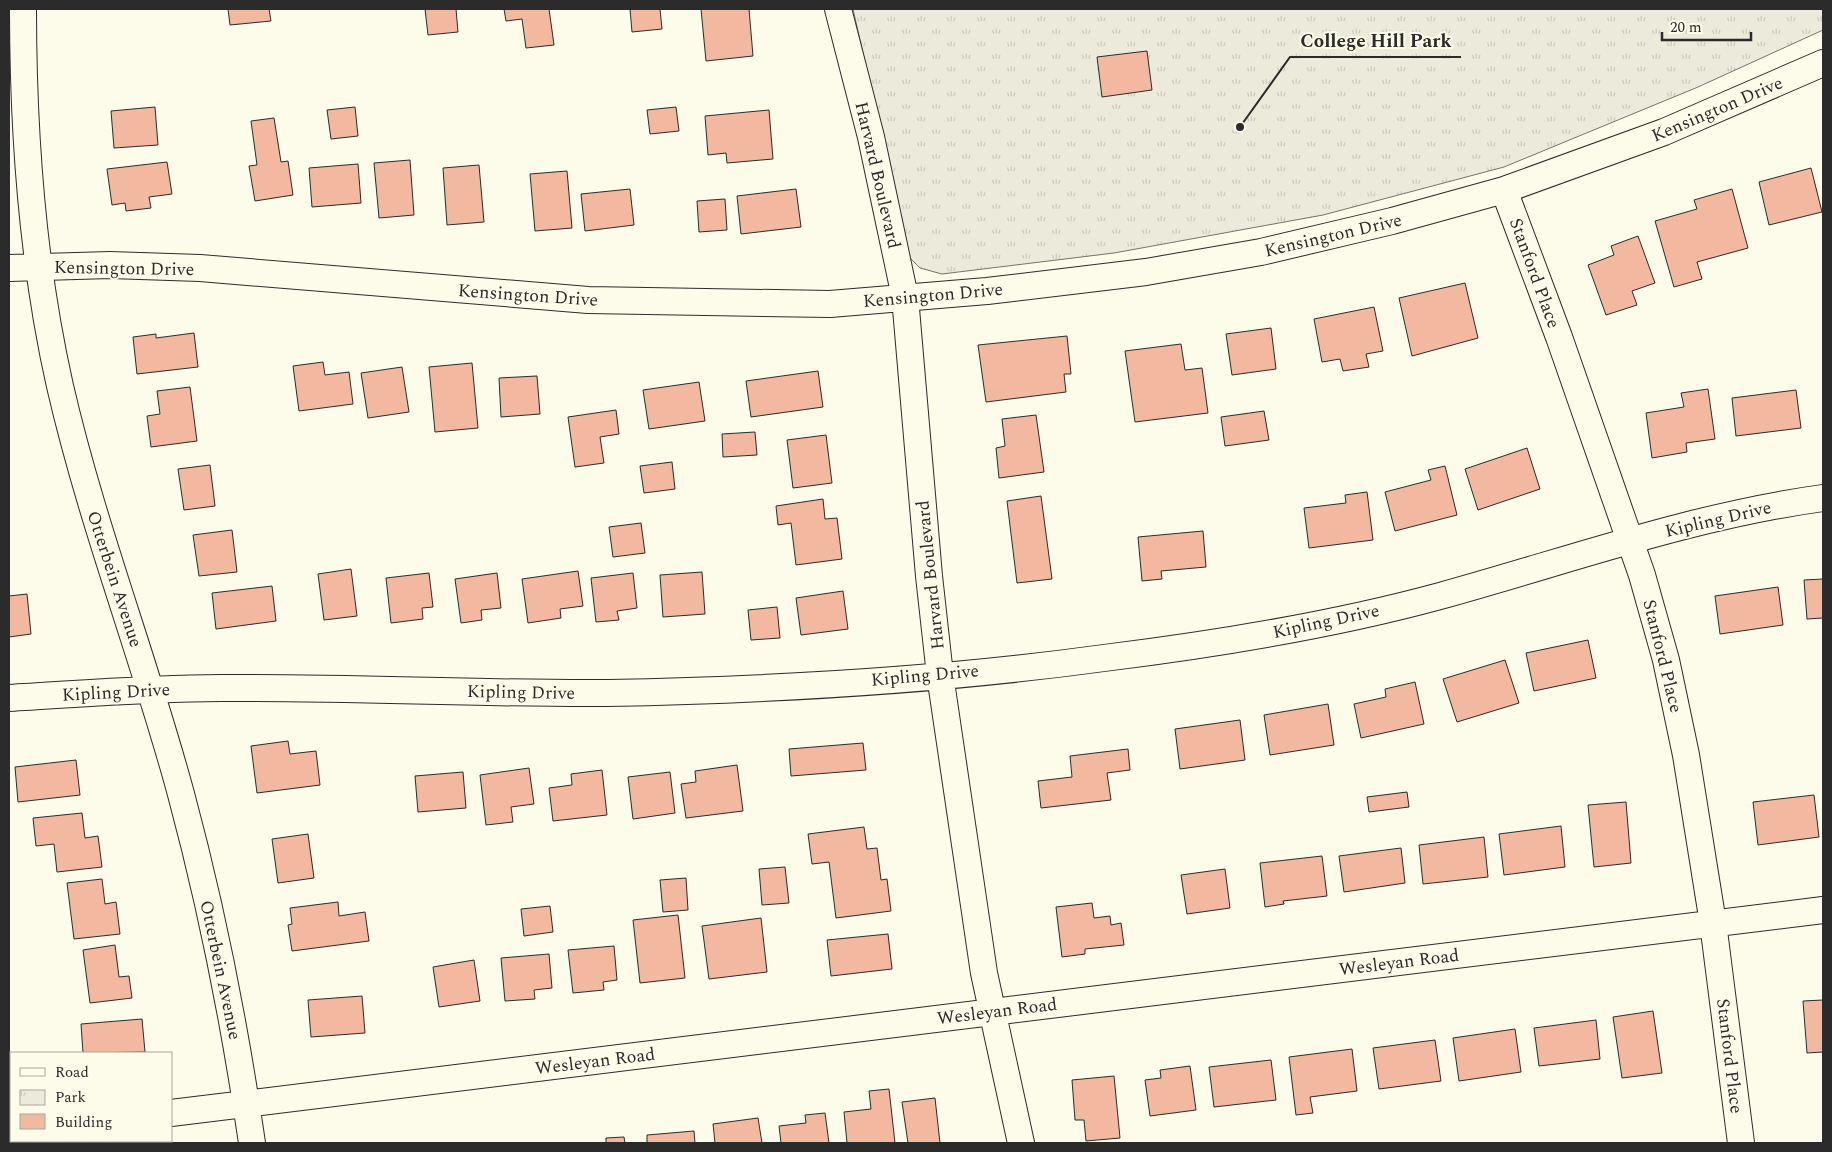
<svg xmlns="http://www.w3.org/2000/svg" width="1832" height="1152" viewBox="0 0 1832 1152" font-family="Spectral,serif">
<defs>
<pattern id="park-tufts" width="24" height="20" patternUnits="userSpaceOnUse" patternTransform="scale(1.25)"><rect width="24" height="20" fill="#ecebdb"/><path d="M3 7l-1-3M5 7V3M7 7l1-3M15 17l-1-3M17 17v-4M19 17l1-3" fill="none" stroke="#cbcabc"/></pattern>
</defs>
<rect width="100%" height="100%" fill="#fdfbea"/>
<!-- park -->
<path fill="url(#park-tufts)" stroke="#74746e" d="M853,9H1823V30L1698,87L1504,167L1323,215L1114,253L942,274L920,268L909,257Z"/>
<!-- building -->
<path fill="#f2b8a0" stroke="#2b2b2b" d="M228,9H269L271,21L230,25Z
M425,9H456L458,32L428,35Z
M504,9H549L554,45L526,48L522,19L506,21Z
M630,9H660L662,29L632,32Z
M701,9H749L753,56L706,61Z
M1147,51L1152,90L1102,97L1097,57Z
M155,107L158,145L114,148L111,111Z
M355,107L358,136L331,139L327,110Z
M676,107L679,131L650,134L647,110Z
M769,110L773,159L727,163L726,153L708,155L705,116Z
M274,118L281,162L288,161L293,195L255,201L249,166L257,165L251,121Z
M410,160L414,215L379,218L374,163Z
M167,162L172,194L149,197L151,208L126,211L125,203L112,205L107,169Z
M358,164L361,203L312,207L309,168Z
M479,165L484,222L447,225L443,168Z
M1811,168L1822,212L1769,225L1759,182Z
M567,171L572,228L535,231L530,174Z
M630,189L634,225L585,231L581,194Z
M796,189L801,227L741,234L737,196Z
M1732,189L1748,248L1697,262L1702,279L1674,287L1655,221L1697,209L1694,200Z
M725,199L727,230L699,232L697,201Z
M1638,236L1655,283L1632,291L1637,305L1606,315L1588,265L1614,255L1611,246Z
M1465,283L1478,338L1412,356L1399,298Z
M1374,307L1383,351L1366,354L1369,367L1343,371L1340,359L1322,362L1314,319Z
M1271,328L1276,369L1232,375L1226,334Z
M194,333L198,367L137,374L133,337L156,334V338Z
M1067,336L1071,374H1064L1066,392L986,402L978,345Z
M1181,344L1185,370L1202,368L1208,413L1135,422L1125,351Z
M323,362L325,375L349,372L353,404L299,411L293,366Z
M472,363L478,428L435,432L429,367Z
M402,367L409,412L368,418L361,373Z
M818,371L823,407L751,417L746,381Z
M537,376L540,414L501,417L499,378Z
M699,382L705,421L649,429L643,390Z
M190,387L197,441L151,447L147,416L160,414L157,391Z
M1708,389L1715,439L1686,443L1687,452L1652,458L1646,413L1684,407L1681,393Z
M1796,390L1801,428L1736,436L1732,398Z
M616,410L619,434L600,437L604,463L575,467L568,417Z
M1264,411L1269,440L1225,446L1221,417Z
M1036,415L1044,472L999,478L996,448L1005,446L1002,419Z
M755,432L757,455L723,457L722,434Z
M826,435L832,483L793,488L787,440Z
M1527,448L1540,489L1478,510L1465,469Z
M672,462L675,489L644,493L640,466Z
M210,465L215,506L184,510L178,469Z
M1445,466L1457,515L1395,531L1385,492L1431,480L1428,470Z
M1367,492L1373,540L1309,548L1304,508L1346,503L1345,495Z
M1041,496L1052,579L1017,583L1007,501Z
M823,499L825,519L837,518L842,559L796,565L791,523L778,525L776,506Z
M641,523L645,553L613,557L609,527Z
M232,530L237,572L199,576L193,535Z
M1203,531L1206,567L1161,571L1162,579L1142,581L1138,537Z
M351,569L357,616L324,620L318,574Z
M578,571L583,606L560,609L561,618L528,623L522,579Z
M702,572L705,614L663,617L660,575Z
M429,573L433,607L422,608L423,619L391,623L386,578Z
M497,573L501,608L481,610L482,620L461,623L455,579Z
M633,573L637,608L617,611L619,620L596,622L591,578Z
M1823,579V618L1807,619L1804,580Z
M272,586L276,621L216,629L212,593Z
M1778,587L1783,625L1720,634L1715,596Z
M843,591L848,629L801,635L796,598Z
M27,594L31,634L9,637V596Z
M777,607L780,638L751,640L748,610Z
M1588,640L1596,678L1534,691L1526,653Z
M1505,660L1519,703L1457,722L1443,679Z
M1415,682L1424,724L1361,738L1354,704L1386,697L1385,689Z
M1328,704L1334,745L1270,755L1264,715Z
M1240,720L1245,760L1180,769L1175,729Z
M288,741L290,754L316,751L320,785L257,793L251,746Z
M863,743L866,770L791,776L789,749Z
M1128,749L1130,770L1107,773L1111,800L1041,808L1038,781L1072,777L1070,756Z
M76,760L80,795L18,802L15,767Z
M737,765L743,811L686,818L681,784L696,782L695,771Z
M529,768L534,804L511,807L513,822L486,825L480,775Z
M602,770L607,815L553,821L549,788L572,785L571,774Z
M463,772L466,808L418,812L415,776Z
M670,772L675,813L633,819L628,777Z
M1407,792L1409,807L1369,812L1367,797Z
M1814,795L1819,837L1758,845L1753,802Z
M1626,802L1631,863L1594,867L1588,805Z
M82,813L85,838L98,836L102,867L57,872L54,844L36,846L33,818Z
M1561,826L1565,867L1504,875L1499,834Z
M864,827L867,849L877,848L881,880L887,879L891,911L836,918L829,862L812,864L808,834Z
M308,834L314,878L278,883L272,839Z
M1484,837L1488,877L1423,884L1419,845Z
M1401,848L1405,883L1344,892L1339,856Z
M1322,856L1327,896L1283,901L1284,904L1265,907L1260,863Z
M785,867L789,903L762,905L759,869Z
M1225,869L1230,908L1187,914L1181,875Z
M686,878L688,910L663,912L660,880Z
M102,879L105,904L116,902L120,934L74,939L67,883Z
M338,902L339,916L365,912L369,941L292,951L288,925L292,924L290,908Z
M1092,903L1094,918L1110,916L1111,925L1121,923L1124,945L1085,949V954L1062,957L1056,907Z
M550,906L553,932L524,936L521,909Z
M678,915L685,978L640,983L633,920Z
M761,918L767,972L709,979L702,926Z
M888,934L892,969L831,976L827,940Z
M115,945L119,977L129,976L132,998L90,1003L83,950Z
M614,946L617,980L603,982L604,990L573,993L568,950Z
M549,954L552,988L534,990L535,999L505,1001L501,958Z
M474,960L480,1001L439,1007L433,967Z
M362,996L365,1033L311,1037L308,1000Z
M1823,1000V1052L1807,1053L1803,1001Z
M1653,1011L1662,1073L1622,1078L1613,1017Z
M142,1019L145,1052L83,1053L81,1024Z
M1596,1020L1600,1059L1539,1066L1534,1028Z
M1515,1029L1521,1072L1459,1081L1453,1038Z
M1435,1040L1441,1081L1379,1089L1373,1048Z
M1352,1049L1357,1091L1310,1097L1313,1113L1296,1115L1289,1057Z
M1271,1060L1276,1100L1214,1107L1209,1067Z
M1190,1066L1196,1110L1150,1116L1145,1080L1161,1078L1160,1070Z
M1114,1076L1120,1138L1086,1141L1084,1120H1075L1072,1080Z
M889,1089L895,1143H847L844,1112L871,1109L869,1091Z
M935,1098L940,1143H908L902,1102Z
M825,1113L829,1143H781L779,1126L806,1123L805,1115Z
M758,1118L762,1143H715L713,1124Z
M694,1131L695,1143H647V1135Z
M624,1137L625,1143H606V1138Z"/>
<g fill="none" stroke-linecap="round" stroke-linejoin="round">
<defs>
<path id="minor" d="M23,9C23,135 32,262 60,386C92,525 144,657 181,794C212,909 235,1026 252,1143
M838,9L871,137L905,297L929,576L940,675L984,973L1021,1143
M1504,190L1559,337L1642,575L1666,660L1686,755L1713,923L1741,1143
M9,268L110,265L200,268L588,300L830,304L987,291L1146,272L1261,252L1392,221L1504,190L1664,132L1823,63
M9,698C79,694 150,688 221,688C350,687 479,694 608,693C771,690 943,680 1104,658C1217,644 1330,626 1440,596C1567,561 1692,516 1823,498
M171,1113L1823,910
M9,1134L11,1133"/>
</defs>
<!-- minor casing -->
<use href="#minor" stroke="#2b2b2b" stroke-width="28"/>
<!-- minor -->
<use href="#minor" stroke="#fdfbea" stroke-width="26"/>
</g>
<g text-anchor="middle" stroke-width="4" stroke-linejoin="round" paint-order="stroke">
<!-- street labels -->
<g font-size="18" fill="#2b2b2b" stroke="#fdfbea">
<text transform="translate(1717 109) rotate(-23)" y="6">Kensington Drive</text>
<text transform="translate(878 175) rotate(77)" y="6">Harvard Boulevard</text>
<text transform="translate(1333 235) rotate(-13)" y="6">Kensington Drive</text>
<text transform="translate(124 268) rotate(1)" y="6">Kensington Drive</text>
<text transform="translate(1535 273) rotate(70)" y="6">Stanford Place</text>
<text transform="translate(528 295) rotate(4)" y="6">Kensington Drive</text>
<text transform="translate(933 295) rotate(-5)" y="6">Kensington Drive</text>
<text transform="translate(1718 519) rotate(-13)" y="6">Kipling Drive</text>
<text transform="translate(930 575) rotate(-96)" y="6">Harvard Boulevard</text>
<text transform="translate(115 579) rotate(72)" y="6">Otterbein Avenue</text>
<text transform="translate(1326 621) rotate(-12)" y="6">Kipling Drive</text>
<text transform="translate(1663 656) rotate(76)" y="6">Stanford Place</text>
<text transform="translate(925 675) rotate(-5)" y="6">Kipling Drive</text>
<text transform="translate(116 692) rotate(-3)" y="6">Kipling Drive</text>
<text transform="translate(521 692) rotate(1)" y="6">Kipling Drive</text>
<text transform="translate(1399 962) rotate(-7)" y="6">Wesleyan Road</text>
<text transform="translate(221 970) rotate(78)" y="6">Otterbein Avenue</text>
<text transform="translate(997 1011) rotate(-7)" y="6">Wesleyan Road</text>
<text transform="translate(1730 1056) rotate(83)" y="6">Stanford Place</text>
<text transform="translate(595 1061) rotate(-7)" y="6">Wesleyan Road</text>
</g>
</g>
<!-- callouts -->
<path fill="none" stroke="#2b2b2b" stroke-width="2" d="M1240 127L1290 57H1461"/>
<circle fill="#2b2b2b" stroke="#fdfbea" stroke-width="2" cx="1240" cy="127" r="5"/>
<g font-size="19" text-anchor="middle" font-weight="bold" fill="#2b2b2b" stroke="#fdfbea" stroke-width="4" stroke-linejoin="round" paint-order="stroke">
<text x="1376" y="47">College Hill Park</text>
</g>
<!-- border -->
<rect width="1832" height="1152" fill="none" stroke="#2b2b2b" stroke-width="20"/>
<!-- legend -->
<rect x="10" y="1052" width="162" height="90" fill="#fdfbea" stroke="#a9a89e"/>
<rect x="20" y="1068" width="25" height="8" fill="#fdfbea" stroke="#a9a89e"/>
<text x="55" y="1077" font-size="15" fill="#2b2b2b">Road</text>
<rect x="20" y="1090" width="25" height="15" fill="url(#park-tufts)" stroke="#a9a89e"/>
<text x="55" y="1102" font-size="15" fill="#2b2b2b">Park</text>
<rect x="20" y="1114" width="25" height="15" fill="#f2b8a0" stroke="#a9a89e"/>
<text x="55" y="1127" font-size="15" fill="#2b2b2b">Building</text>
<!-- scale -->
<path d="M1662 32v8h89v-8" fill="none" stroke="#2b2b2b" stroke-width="2.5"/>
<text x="1670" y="32" font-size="15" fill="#2b2b2b" stroke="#fdfbea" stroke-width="4" paint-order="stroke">20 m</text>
</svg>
